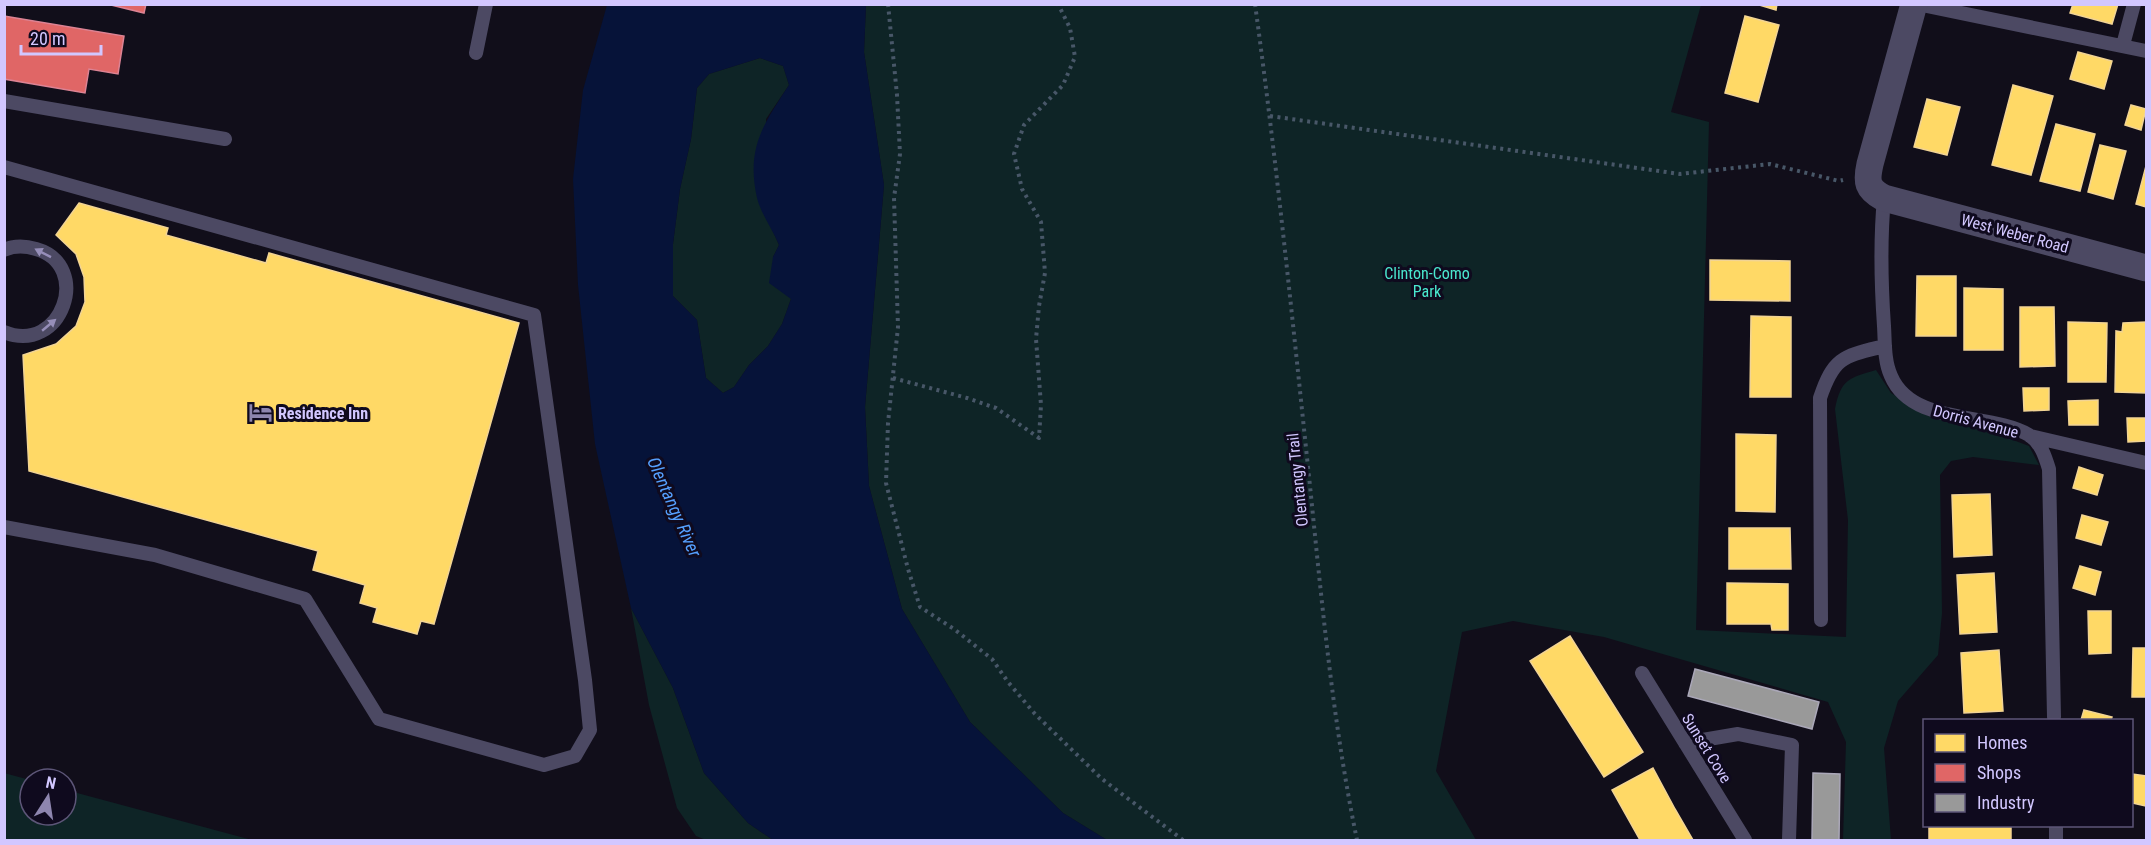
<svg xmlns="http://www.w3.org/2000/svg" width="2151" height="845" viewBox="0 0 2151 845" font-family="'Roboto Condensed',sans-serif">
<rect width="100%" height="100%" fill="#110e1a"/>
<!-- green -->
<path fill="#0e2426" d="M866,4L1701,5L1671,112L1709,122L1696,630L1846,637L1848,520L1835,409C1841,379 1849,378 1876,370L1891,393L1928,416L1994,433L2029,446L2039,465L1973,457L1951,461L1940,475L1942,613L1938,655L1898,701L1884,748L1891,840H1843L1846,742L1828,702L1604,637L1513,621L1462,632L1436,771L1476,840H1107L1063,813L970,722L902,609L869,486L865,407L884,185L864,52Z
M760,58L783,66L789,85L766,119L772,229L779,245L773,257L791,299L782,324L768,346L749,365L734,387L723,393L706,378L697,320L673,296V244L680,189L691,139L697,88L709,74Z
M631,608L673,688L704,773L748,823L773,840H706L696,836L677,808L649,705Z
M4,773L30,780V815H66V790L252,840H5Z"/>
<!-- water -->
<path fill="#061339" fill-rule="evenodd" d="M607,5H866L864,52L884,185L865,407L869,486L902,609L970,722L1063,813L1107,840H773L748,823L704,773L673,688L631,608L595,444L578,285L573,179L583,90ZM760,58L783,66L789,85C763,125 746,148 757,198C761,214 773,230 779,245L773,257L769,283L791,299L782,324L768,346L749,365L734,387L723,393L706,378L697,320L673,296V244L680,189L691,139L697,88L709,74Z"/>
<!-- homes -->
<path fill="#ffd966" stroke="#f2d494" stroke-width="1.5" d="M1756,4H1777L1776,10Z
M2073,4H2118L2112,24L2070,13Z
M1745,16L1779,25L1758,102L1725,93Z
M2078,52L2112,61L2104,89L2070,79Z
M2013,85L2053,96L2031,175L1992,165Z
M1927,99L1960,107L1947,155L1914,147Z
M2131,105L2146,109L2141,130L2125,125Z
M2056,124L2095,134L2080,191L2040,181Z
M2100,145L2126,151L2113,199L2088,192Z
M2146,166V207L2136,204Z
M79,203L168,228L166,235L266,263L269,253L519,323L434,624L421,621L417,634L373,622L377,608L360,603L365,585L313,570L318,551L29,471L23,355L56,344L76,326L85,302L84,277L76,254L56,235Z
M1710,260L1790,261V301L1710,300Z
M1917,276H1956V336H1916Z
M1964,288L2003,289V350H1964Z
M2020,307H2054L2055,366L2020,367Z
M1751,316L1791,317V397H1750Z
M2068,322L2107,323L2106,382H2068Z
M2146,322V393L2115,392L2116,331L2122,332L2123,323Z
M2023,388H2049V410L2024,411Z
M2098,400V425H2069L2068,401Z
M2127,418H2146V441L2128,442Z
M1736,434L1776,435L1775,512L1736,511Z
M2079,467L2103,475L2097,495L2073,488Z
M1990,494L1992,555L1954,557L1952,495Z
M2082,515L2108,522L2101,545L2076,538Z
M1729,528H1790L1791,569H1729Z
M2080,566L2101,572L2095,595L2073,588Z
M1994,573L1997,632L1960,634L1957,575Z
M1727,583L1788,584V630H1772L1771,624H1727Z
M2088,611H2111V653L2089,654Z
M1570,636L1643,752L1604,777L1530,661Z
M2133,648H2146V697H2132Z
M1999,650L2003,711L1964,713L1961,653Z
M2084,710L2112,717L2111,720H2081Z
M1653,768L1675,809L1693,840H1640L1612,790Z
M2132,774L2146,776V806L2132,803Z
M1929,826H2011V840H1929Z"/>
<!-- shops -->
<path fill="#e06666" stroke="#dc8394" stroke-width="1.5" d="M107,4H146L144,13Z
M4,16L124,36L118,74L89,69L85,93L4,79Z"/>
<!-- industry -->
<path fill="#999" stroke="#aaa7b8" stroke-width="1.5" d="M1695,669L1819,702L1812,729L1688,696Z
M1813,773L1840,774L1839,840H1812Z"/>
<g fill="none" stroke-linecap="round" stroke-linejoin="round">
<!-- path -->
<path stroke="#485768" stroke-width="4" stroke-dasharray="3 4.5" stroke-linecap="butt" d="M888,4L897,95L900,154L894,198L898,327L888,423L886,483L908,569L920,607L954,629L992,659L1008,682L1035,714L1102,779L1183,840
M1255,4C1277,165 1293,325 1310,486C1322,604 1333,724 1357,840
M1270,116L1680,174L1770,164L1839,181L1843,180
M893,378L967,398L996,408L1039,438L1041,405L1036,339L1039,306L1045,273L1041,222L1022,189L1014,154L1024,125L1063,85L1075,57L1070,28L1058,4"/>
<!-- service -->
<path stroke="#4c4963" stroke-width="14" d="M1917,4L2146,51
M2123,45L2134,4
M476,53L486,4
M4,101L225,139
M4,167L534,315L585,680L590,730L575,756L544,765L379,719L305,599L155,555L4,527
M1884,198C1880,241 1881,283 1884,326C1885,341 1884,361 1891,376C1912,426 1990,412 2029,435C2041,443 2045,456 2049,469L2054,717
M4,250C15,245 26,246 36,249C93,265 62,356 4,332
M2030,436L2146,463
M1821,620L1820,398C1834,356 1844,356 1885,346
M1642,673L1745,840
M1685,743L1738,734L1792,745L1789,840
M2056,826V840"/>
<!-- minor -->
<path stroke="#4c4963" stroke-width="27" d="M1914,4L1870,164C1866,182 1867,189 1884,198L2146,268"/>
</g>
<!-- one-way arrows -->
<defs><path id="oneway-solid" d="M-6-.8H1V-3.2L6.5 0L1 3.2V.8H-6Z" transform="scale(1.5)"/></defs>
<g fill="#968eb9">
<use href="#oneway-solid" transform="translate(43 253) rotate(-153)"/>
<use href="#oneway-solid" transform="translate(49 325) rotate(-40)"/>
</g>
<!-- icons -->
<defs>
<symbol id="hotel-bare" viewBox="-9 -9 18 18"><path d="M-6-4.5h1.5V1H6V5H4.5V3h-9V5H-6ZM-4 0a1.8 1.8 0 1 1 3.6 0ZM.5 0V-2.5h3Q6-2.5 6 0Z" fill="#8e86af" stroke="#0f0a1e" stroke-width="2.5" paint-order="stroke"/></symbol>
</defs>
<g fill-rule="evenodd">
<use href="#hotel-bare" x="244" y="396" width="33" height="33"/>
</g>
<g text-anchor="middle" stroke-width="6" stroke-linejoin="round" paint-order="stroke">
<!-- street labels -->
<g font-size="16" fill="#d2c7ff" stroke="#0f0a1e">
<text transform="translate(2015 233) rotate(15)" y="6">West Weber Road</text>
<text transform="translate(1976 421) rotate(15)" y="6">Dorris Avenue</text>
<text transform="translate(1297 480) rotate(-96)" y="6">Olentangy Trail</text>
<text transform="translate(1707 748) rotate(58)" y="6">Sunset Cove</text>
</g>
<!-- park labels -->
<g font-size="16" fill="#4ae8cf" stroke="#0f0a1e">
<text x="1427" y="279">Clinton-Como<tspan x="1427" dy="18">Park</tspan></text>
</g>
<!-- poi labels -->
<g font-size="16" font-weight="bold" fill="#d2c7ff" stroke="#0f0a1e" text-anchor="start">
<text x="278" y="419">Residence Inn</text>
</g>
<!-- water labels -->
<g font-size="18" font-style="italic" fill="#55a0ff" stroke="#0f0a1e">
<text transform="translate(674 507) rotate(66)" y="6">Olentangy River</text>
</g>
</g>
<!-- border -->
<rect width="2151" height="845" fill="none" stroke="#d2c7ff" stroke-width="12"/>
<!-- legend -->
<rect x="1923" y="719" width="210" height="108" fill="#0f0a1e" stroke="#5d5678" stroke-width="1.5"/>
<rect x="1935" y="734" width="30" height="18" fill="#ffd966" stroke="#5d5678" stroke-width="1.5"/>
<text x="1977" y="749" font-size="18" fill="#d2c7ff">Homes</text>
<rect x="1935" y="764" width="30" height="18" fill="#e06666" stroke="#5d5678" stroke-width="1.5"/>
<text x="1977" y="779" font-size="18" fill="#d2c7ff">Shops</text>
<rect x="1935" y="794" width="30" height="18" fill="#999999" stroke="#5d5678" stroke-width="1.5"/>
<text x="1977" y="809" font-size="18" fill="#d2c7ff">Industry</text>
<!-- north arrow -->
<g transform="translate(48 797) rotate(12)"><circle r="28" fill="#0f0a1e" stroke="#5d5678" stroke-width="1.5"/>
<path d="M0-4.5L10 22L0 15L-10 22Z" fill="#8e86af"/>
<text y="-9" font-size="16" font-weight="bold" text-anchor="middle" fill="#d2c7ff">N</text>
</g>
<!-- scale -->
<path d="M21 45v9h80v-9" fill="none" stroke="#d2c7ff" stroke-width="3"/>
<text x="30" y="45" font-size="18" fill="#d2c7ff" stroke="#0f0a1e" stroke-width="4.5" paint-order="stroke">20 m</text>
</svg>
